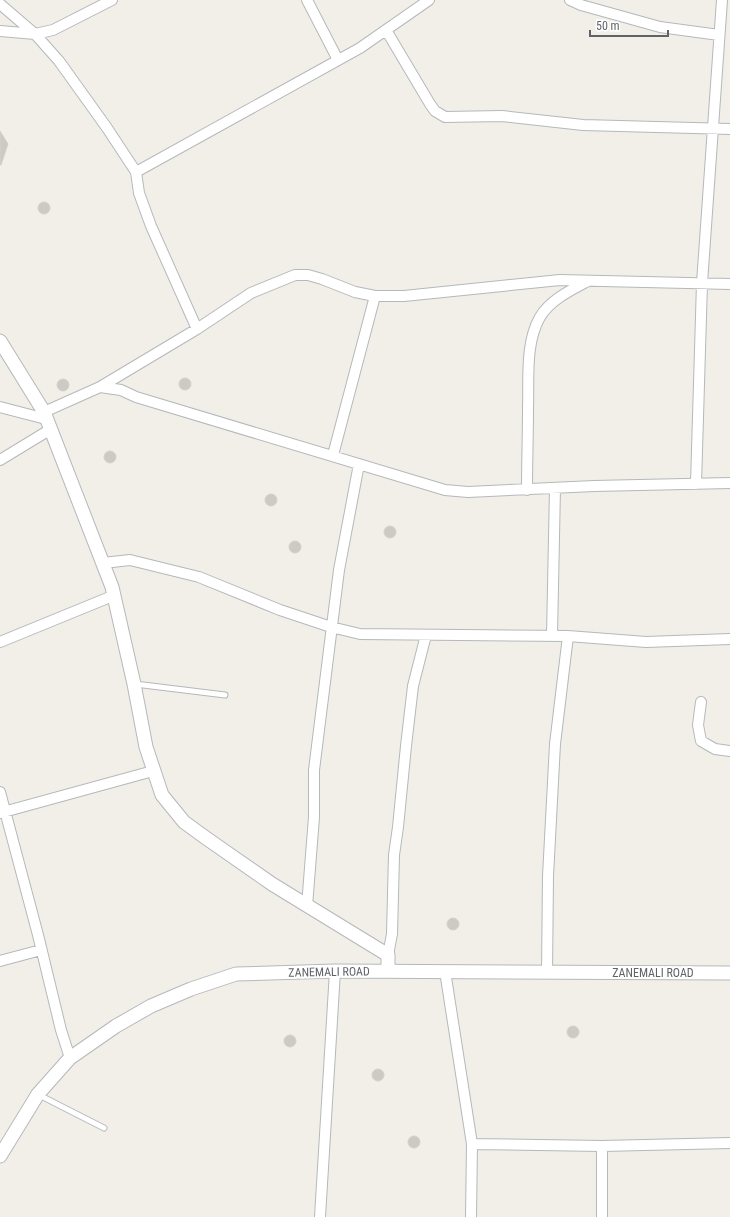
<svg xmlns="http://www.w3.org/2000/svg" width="730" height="1217" viewBox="0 0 730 1217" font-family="'Roboto Condensed',sans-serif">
<rect width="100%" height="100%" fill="#f1efe8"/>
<!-- building -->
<path fill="#cccac5" stroke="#d6d1c6" d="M0,131L8,144L1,165H0Z
M38 208a6 6 0 1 1 12 0a6 6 0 1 1-12 0Z
M179 384a6 6 0 1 1 12 0a6 6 0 1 1-12 0Z
M57 385a6 6 0 1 1 12 0a6 6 0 1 1-12 0Z
M104 457a6 6 0 1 1 12 0a6 6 0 1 1-12 0Z
M265 500a6 6 0 1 1 12 0a6 6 0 1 1-12 0Z
M384 532a6 6 0 1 1 12 0a6 6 0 1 1-12 0Z
M289 547a6 6 0 1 1 12 0a6 6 0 1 1-12 0Z
M447 924a6 6 0 1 1 12 0a6 6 0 1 1-12 0Z
M567 1032a6 6 0 1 1 12 0a6 6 0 1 1-12 0Z
M284 1041a6 6 0 1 1 12 0a6 6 0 1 1-12 0Z
M372 1075a6 6 0 1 1 12 0a6 6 0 1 1-12 0Z
M408 1142a6 6 0 1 1 12 0a6 6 0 1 1-12 0Z"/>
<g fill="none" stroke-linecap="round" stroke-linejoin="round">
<defs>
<path id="service" d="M135,684L225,695
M39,1095L104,1128"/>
<path id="minor" d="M307,0L338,60
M570,0L581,5L660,27L719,35
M0,4L35,34L59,61L107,128L136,172L139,193L151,226L197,329
M386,30L430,104L435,111L445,117L502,116L583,125L730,129
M0,31L35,34L53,30L112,0
M136,172L360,48L429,0
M100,387L197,329L251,293L295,275H308L322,279L355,292L375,296H404L560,280L730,284
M0,407L46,419
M44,412L100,387L121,390L136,397L445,490L468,492L594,486L730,483
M333,455L375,296
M0,460L51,429
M696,484L702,283L722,0
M527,490C527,463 528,435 528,408C529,379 525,343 540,317C550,300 571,290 588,281
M103,563L130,560L199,577L280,610L331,627L360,634L568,636L646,642L730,639
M552,636L555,488
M0,642L115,595
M701,702L698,725L701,741L715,749L730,751
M0,792L38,935L61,1030L70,1058
M0,813L153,771
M307,906L314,817V770L339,570L359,464
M388,955L392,934L394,855L398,827L406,746L413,686L426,635
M0,961L41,950
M445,971L472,1144L471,1217
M547,973L548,876L555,744L568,636
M472,1144L602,1146L730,1143
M602,1146V1217
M320,1217L335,971"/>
<path id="tertiary" d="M0,341L44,412L112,587L134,684L146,747L162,795L184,822L206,838L272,884L388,955V971
M0,1156L38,1094L70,1058L116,1026L151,1006L191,989L236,974L335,971L730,973"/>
</defs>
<!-- service casing -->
<use href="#service" stroke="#b5b8bc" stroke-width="7"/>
<!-- minor casing -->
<use href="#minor" stroke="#b5b8bc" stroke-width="12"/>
<!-- tertiary casing -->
<use href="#tertiary" stroke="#b5b8bc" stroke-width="15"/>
<!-- service -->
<use href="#service" stroke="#fff" stroke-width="5"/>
<!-- minor -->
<use href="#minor" stroke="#fff" stroke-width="10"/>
<!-- tertiary -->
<use href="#tertiary" stroke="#fff" stroke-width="13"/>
</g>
<g text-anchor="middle" stroke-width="4" stroke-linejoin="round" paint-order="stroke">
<!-- street labels -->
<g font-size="12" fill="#5f6368" stroke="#fff">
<text transform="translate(329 972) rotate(-1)" y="4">ZANEMALI ROAD</text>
<text x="653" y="977">ZANEMALI ROAD</text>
</g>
</g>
<!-- scale -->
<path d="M590 30v6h78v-6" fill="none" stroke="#5f6368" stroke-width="2"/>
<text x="596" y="30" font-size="12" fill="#5f6368" stroke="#ffffff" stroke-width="3" paint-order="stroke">50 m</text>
</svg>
